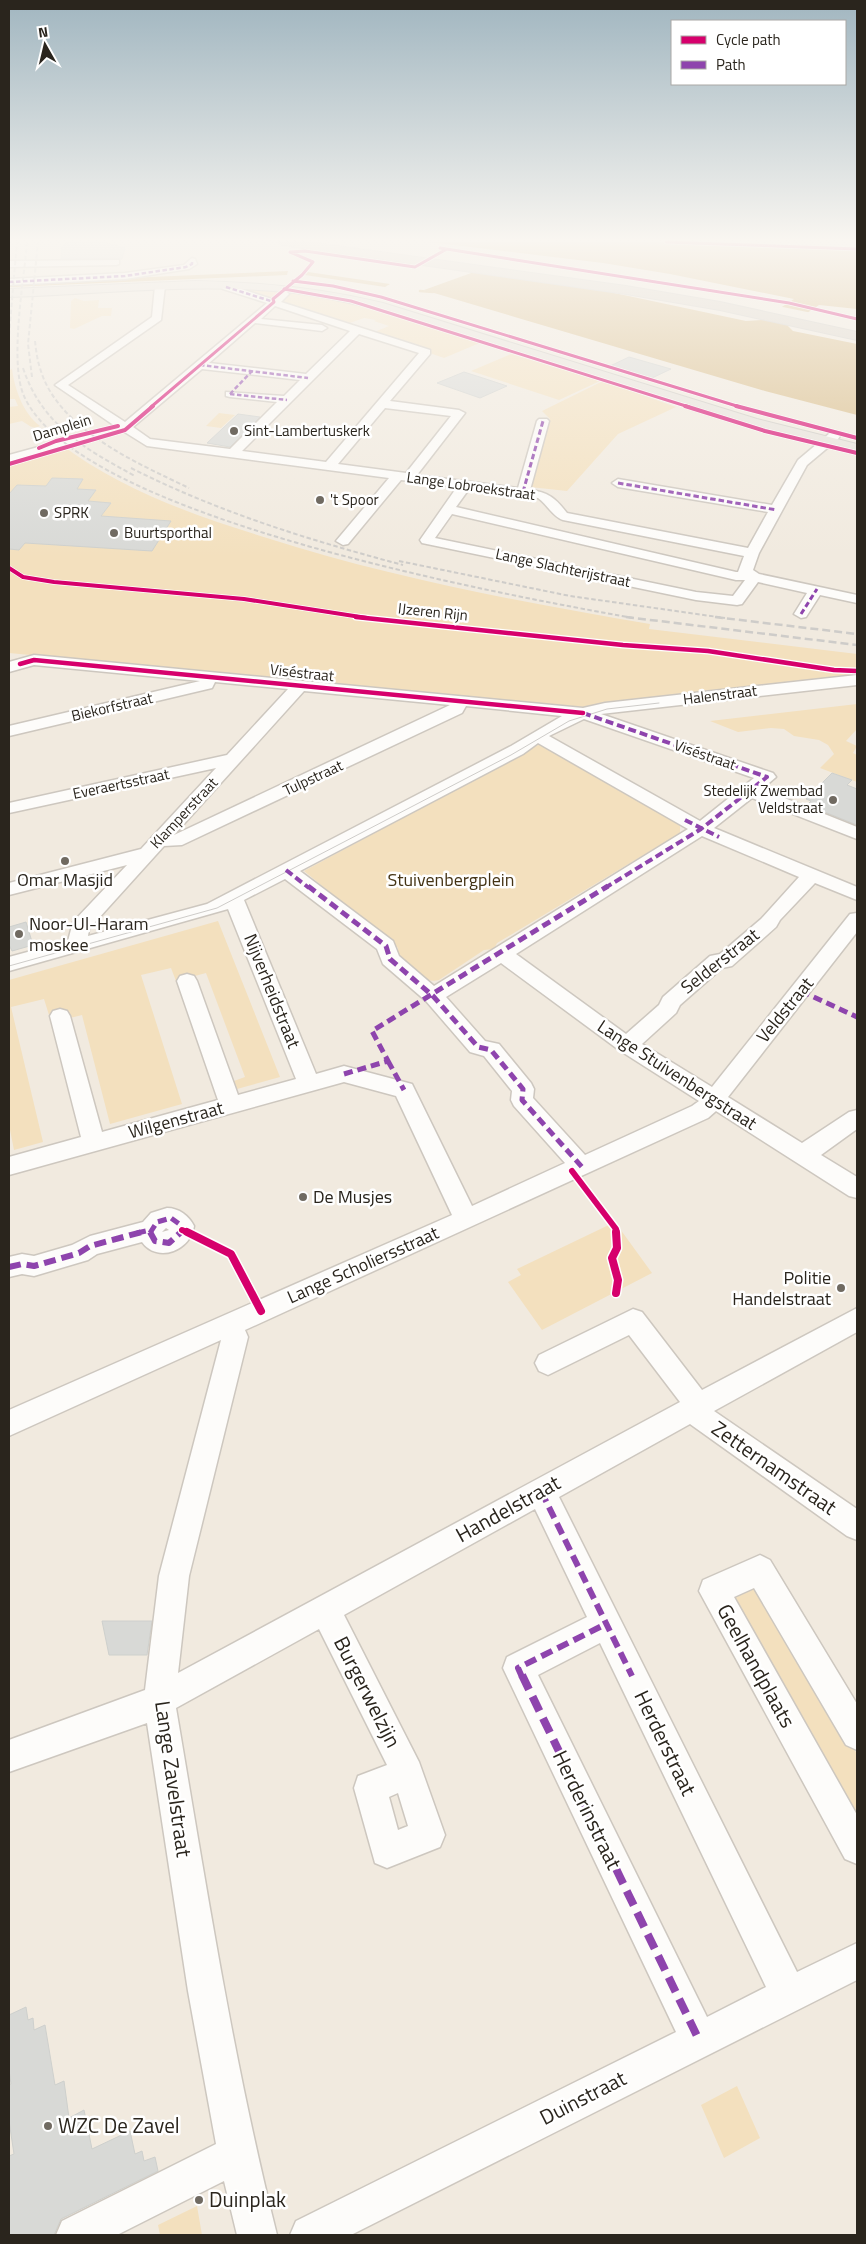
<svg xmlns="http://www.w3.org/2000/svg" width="866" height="2244" viewBox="0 0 866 2244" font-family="'Titillium Web',sans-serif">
<rect width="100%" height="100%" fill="#f1eadf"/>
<!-- green -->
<path fill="#f3e0be" d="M232,287L255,288L339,299L482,342L444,358L372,333L389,326L374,321L376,320L364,318L347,324Z
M75,298L84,301L99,300L98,308H112L111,316H102L74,329L70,328L71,301Z
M511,354L600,381L559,400L471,371Z
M12,369C15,390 23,413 40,426C32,430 29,425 22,421L9,424V407L18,406L15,399H9L10,370Z
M603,381L676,407L618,434L567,491L530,487L550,419L542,411Z
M219,413L235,415L221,428L206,426Z
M59,443C121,490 193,515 267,538C392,578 521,602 650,624L649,629L857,654V675L583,707L9,653V457Z
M857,704V729L846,741L857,746L853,753L857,755V782L820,768L834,754L828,745L819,740L794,736L784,729L771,728L738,732L710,721Z
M540,744L680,825V833L497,943L494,949L484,950L439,980C422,984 409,969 396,959L398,948L304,871Z
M218,921L280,1077L237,1089L234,1081L245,1077L206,973L176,981L171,968L141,975L182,1104L110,1124L82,1015L70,1018L67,1010L49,1015L44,999L11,1007L43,1142L14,1150L9,1125V980Z
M615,1222L652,1273L542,1330L508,1282L521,1275L517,1269Z
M758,1583L857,1754V1834L725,1598Z
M737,2086L760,2138L724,2158L701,2105Z
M197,2206L202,2235H160L158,2225Z"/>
<!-- water -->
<path fill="#d7ba85" d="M428,242H657L857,249V309L819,305L788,326L793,331L857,344V415L765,391L424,290L474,272L605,291L746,321L762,320L794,299L670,274L603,263Z
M288,271L287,275L9,287V283Z
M308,272L390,284L385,287L305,275Z"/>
<!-- pier -->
<path fill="#f1eadf" d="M778,306L812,313L793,326L756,318H761Z"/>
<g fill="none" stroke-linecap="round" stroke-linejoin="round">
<!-- stream -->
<path stroke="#d7ba85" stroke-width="2.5" d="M420,291L433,292"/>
</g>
<!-- building -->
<path fill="#d8d9d6" stroke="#ced0cd" d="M67,242H104L125,248L122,259H61L62,247Z
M629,357L671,369L652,378L610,366Z
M464,372L486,379L507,386L480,398L437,383Z
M238,414L260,417L230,447L207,443Z
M52,478L83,479L77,489L96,490L88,501L111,503L101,516L171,521L152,551L25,543L19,550L9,549V494L17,485L46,486Z
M832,773L852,780L847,785L857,789V825L807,805L811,801L806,799Z
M26,922L33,945L12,951L9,945V927Z
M102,1621H152L147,1655H109Z
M26,2007L28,2020L33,2018L34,2030L45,2025L55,2085L64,2081L69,2118L84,2110L92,2149L130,2131L135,2154L142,2151L144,2161L155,2157L158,2171L61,2219L54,2235H9V2156L14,2154L9,2121V2085L11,2084L9,2070V2015Z"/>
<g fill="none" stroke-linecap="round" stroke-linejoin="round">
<defs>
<path id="minor" d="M192,258L195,259L197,264L189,269L125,279L9,285V279L125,273L184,265Z
M119,260V264L116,265L9,267V261Z
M160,283L165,286L161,320L68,385L125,422L267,303L223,289L221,287L226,284L272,299L281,292H287L289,294L281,302L430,350V354L390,401L459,410L465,413L417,475L518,488L537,421L539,419H547L549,421L530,490C549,492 556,499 567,513L748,548L768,512L618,487L612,483L618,479L772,505L798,460L830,433H838L840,436L838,439L807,465L759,553L753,570L759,574L857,595V603L820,595L806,617L801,618L794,614L807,593L758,582L742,604L737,605L696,600L422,543L420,540L457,487L401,480L348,544L343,545L336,541L389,478L147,446L123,431L9,463V455L115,426L55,385L152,317L155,286ZM275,306L350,331L306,374L209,363L255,323L322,331L327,328L322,325L261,319ZM359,334L419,353L326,462L242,451ZM202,369L300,380L284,396L226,392V396L230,397L277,402L230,449L150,439L133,427ZM385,408L451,416L406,473L338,464ZM469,489L538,498C547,504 553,517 563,520L744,556L738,572H736L456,507ZM452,514L736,580H745L733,596L696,592L435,538Z
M34,655L583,708L605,703L857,675V685L601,714L773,773L776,777L762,789L857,827V839L752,798L714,828L857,887V900L815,883L780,920L776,927L732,966L722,968L680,1005L676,1013L642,1044L712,1087L850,914L857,913V932L728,1097L802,1143L849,1112L857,1110V1129L821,1155L857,1177V1198L849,1196L716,1111L708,1118L245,1330L248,1337L189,1576L178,1673L680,1402L629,1335L548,1375L539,1371L535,1363L539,1355L633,1309L642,1312L702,1390L857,1308V1332L714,1411L857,1509V1540L847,1536L690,1424L559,1497L797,1972L857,1943V1980L351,2235H290L296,2221L676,2032L503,1668L507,1657L587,1617L535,1509L344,1615L419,1762L445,1835L440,1847L387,1868L375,1863L354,1788L358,1776L387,1765L319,1629L176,1708C206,1884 233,2061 277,2235H237L224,2181L117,2235H56L62,2221L216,2144L188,1991L147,1723L9,1772V1740L145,1690L159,1576L221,1340L9,1436V1410L452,1215L396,1096L344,1082L9,1175V1157L81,1137L50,1016L53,1011L60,1009L67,1011L70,1016L102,1132L218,1100L177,981L180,976L187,974L194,976L197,981L238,1095L296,1079L228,909L9,971V957L68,941L73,922L127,865L9,895V883L141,849L216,768L9,813V803L227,755L288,689L215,682L212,688L9,736V726L200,681L34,665L9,672V662ZM304,691L450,705L174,835ZM466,706L562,716L511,746L207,904L88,936L89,929L164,846L182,845L462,713ZM584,719L754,778L700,821L549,736ZM538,743L688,829L434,986L399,956L393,941L300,871L523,754ZM702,836L799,877L761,919L720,954L710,956L663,997L659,1005L626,1034L516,954ZM285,879L377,949L383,964L426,1001L470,1052L484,1056L512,1091L511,1100L514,1106L565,1163L472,1206L412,1084L344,1066L316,1074L244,900ZM501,963L619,1050L699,1101L692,1106L585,1155L533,1098L534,1089L531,1083L499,1044L485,1041L446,997ZM600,1643L766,1987L707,2017L538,1675ZM398,1793L408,1826L398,1830L389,1797Z
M167,1208C179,1208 189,1216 194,1226C191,1250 158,1264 142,1242L97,1254L88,1260L34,1276L22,1274L9,1277V1257L22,1254L34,1256L72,1245L90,1236L143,1222L151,1213ZM166,1228L169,1230L162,1232Z
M760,1555L770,1560L857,1704V1750L846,1745L754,1588L734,1597L857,1815V1864L845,1859L699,1591L703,1580Z"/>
<path id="major" d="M195,281C259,282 321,288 383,303L757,419L857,444V452L747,425L375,309C346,302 316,295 286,292C193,283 101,294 9,297V289Z"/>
<path id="highway" d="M277,242H308L626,286L720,302L857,332V340L720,310L626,294L282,245Z"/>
</defs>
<!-- minor casing -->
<use href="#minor" stroke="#cdc7bf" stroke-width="3"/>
<!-- major casing -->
<use href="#major" stroke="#cbc8c2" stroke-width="2"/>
<!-- highway casing -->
<use href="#highway" stroke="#cbc8c2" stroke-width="2"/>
<!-- minor -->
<use href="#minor" fill="#fdfcfa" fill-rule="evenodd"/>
<!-- major -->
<use href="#major" fill="#e7e2db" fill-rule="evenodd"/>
<!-- highway -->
<use href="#highway" fill="#d8d1c6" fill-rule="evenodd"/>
<!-- tram -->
<path stroke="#ceccc9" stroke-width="1" d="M9,966L217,908L511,755L569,721L607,709L659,703"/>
<!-- rail-far1 -->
<path stroke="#ceccc9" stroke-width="2" stroke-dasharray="4.5 2.5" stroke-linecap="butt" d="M27,242C24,281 9,362 24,396C78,518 506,595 633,618
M9,335L17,242
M35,341C36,350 37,359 40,368C57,429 137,463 189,488
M23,368C42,425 85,449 135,476
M32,377L28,344L38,242
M131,468C218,512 309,540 403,565
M399,561L570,596L725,618"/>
<!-- rail -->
<path stroke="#ceccc9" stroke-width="2.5" stroke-dasharray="8 4" stroke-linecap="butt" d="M626,617L857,645
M715,617L857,634"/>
<!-- quiet-far5 -->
<path stroke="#8e44ad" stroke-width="2.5" stroke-dasharray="4.5 2.5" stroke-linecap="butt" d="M9,282L125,276L186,267L192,264V261
M226,287L274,302
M200,365L308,378
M230,394L287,400
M230,394L252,371"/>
<!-- quiet-far4 -->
<path stroke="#8e44ad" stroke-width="3" stroke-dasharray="5.5 3" stroke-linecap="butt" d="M618,483L777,510
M523,492L543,421
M801,614L817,589"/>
<!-- quiet-far3 -->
<path stroke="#8e44ad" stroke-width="4" stroke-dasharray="8 4" stroke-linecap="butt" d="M583,713L767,777L701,829L605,888
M685,820L719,837
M286,870L309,888"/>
<!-- quiet-far2 -->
<path stroke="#8e44ad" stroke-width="5" stroke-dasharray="9 5" stroke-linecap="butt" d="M308,886L386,946L390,959L433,996L478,1047L491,1050L523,1089L522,1100L582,1167
M801,991L857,1017
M388,1061L404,1090
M344,1074L388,1061L372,1031L608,886
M137,1233L150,1230
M150,1233L157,1222L171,1218L182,1226L181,1233"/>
<!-- quiet-far1 -->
<path stroke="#8e44ad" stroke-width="6" stroke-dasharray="12 6" stroke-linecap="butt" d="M150,1232L155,1241L169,1243L181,1232
M9,1267L22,1264L34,1266L79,1253L90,1246L142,1232
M541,1491L632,1676
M522,1677L518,1668L606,1624"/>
<!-- quiet -->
<path stroke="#8e44ad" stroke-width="8" stroke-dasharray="16 8" stroke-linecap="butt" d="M522,1675L699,2040"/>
<defs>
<path id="cycleway-far4" d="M666,242L857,249
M440,248L789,303L857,319
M293,281L333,286L381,297L740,407
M284,289L351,301L689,407
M151,407L274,302L273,299L302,275L313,262L290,252L305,251L415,267L445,250"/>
<path id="cycleway-far3" d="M685,406L765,431L857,453
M736,406L857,438
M39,448L56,441L118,426
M9,464L125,430L153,406
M9,568L23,577L54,582L244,599L367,618"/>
<path id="cycleway-far2" d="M356,617L623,645L708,651L834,670L857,671
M20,664L34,660L583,713"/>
<path id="cycleway-far1" d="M572,1171L616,1229V1233
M182,1230L189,1233"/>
<path id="cycleway" d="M187,1232L231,1254L261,1311
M616,1293L618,1280L612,1258L617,1248L616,1232"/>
</defs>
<!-- cycleway-far4 casing -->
<use href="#cycleway-far4" stroke="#fff" stroke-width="4.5"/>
<!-- cycleway-far3 casing -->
<use href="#cycleway-far3" stroke="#fff" stroke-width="5.5"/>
<!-- cycleway-far2 casing -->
<use href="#cycleway-far2" stroke="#fff" stroke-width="7"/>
<!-- cycleway-far1 casing -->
<use href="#cycleway-far1" stroke="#fff" stroke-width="9"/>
<!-- cycleway casing -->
<use href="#cycleway" stroke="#fff" stroke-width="11"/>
<!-- cycleway-far4 -->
<use href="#cycleway-far4" stroke="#d6006c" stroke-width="3"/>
<!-- cycleway-far3 -->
<use href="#cycleway-far3" stroke="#d6006c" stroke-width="4"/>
<!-- cycleway-far2 -->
<use href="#cycleway-far2" stroke="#d6006c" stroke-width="4.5"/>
<!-- cycleway-far1 -->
<use href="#cycleway-far1" stroke="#d6006c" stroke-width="6"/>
<!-- cycleway -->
<use href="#cycleway" stroke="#d6006c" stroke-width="8"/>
</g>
<!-- sky -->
<linearGradient id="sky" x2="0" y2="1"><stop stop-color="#a1b6c0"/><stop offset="0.43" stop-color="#f9f6f1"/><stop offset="1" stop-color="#f9f6f1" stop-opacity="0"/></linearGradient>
<rect width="866" height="557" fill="url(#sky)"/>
<!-- markers -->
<g fill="#706a61" stroke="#fff" stroke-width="2">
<circle cx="234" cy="431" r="5"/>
<circle cx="320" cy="500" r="5"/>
<circle cx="44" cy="513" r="5"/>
<circle cx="114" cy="533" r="5"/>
<circle cx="833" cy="800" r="5"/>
<circle cx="65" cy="861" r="5"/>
<circle cx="19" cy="934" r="5"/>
<circle cx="303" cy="1197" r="5"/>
<circle cx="841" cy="1288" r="5"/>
<circle cx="48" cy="2126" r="5"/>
<circle cx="199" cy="2200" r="5"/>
</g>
<g text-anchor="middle" stroke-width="5" stroke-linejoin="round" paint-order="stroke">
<!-- far-street labels -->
<g font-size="15" fill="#2a251d" stroke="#fff">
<text transform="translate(62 428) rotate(-17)" y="5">Damplein</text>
<text transform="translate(471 486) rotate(8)" y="5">Lange Lobroekstraat</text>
<text transform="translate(563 568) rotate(12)" y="5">Lange Slachterijstraat</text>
<text transform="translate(433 612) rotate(6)" y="5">IJzeren Rijn</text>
<text transform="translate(302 673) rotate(6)" y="5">Viséstraat</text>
<text transform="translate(720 695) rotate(-7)" y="5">Halenstraat</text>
<text transform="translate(112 707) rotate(-13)" y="5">Biekorfstraat</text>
<text transform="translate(705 755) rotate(19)" y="5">Viséstraat</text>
<text transform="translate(313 778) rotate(-25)" y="5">Tulpstraat</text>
<text transform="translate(121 784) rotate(-12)" y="5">Everaertsstraat</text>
<text transform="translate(184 813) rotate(-47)" y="5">Klamperstraat</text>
</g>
<!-- far-poi labels -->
<g font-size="15" fill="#2a251d" stroke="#fff" text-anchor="start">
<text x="244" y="436">Sint-Lambertuskerk</text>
<text x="330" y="505">'t Spoor</text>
<text x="54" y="518">SPRK</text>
<text x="124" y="538">Buurtsporthal</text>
<text x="823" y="796" text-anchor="end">Stedelijk Zwembad<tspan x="823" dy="17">Veldstraat</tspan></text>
</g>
<!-- poi labels -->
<g font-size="18" fill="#2a251d" stroke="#fff" text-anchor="start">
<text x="65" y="886" text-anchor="middle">Omar Masjid</text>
<text x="29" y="930">Noor-Ul-Haram<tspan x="29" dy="21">moskee</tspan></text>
<text x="313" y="1203">De Musjes</text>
<text x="831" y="1284" text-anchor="end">Politie<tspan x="831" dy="21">Handelstraat</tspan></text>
</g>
<!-- park labels -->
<g font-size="18" fill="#443314" stroke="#fff">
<text x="451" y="886">Stuivenbergplein</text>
</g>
<!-- street labels -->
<g font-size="18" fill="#2a251d" stroke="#fff">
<text transform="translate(720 961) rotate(-38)" y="6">Selderstraat</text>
<text transform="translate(272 991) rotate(68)" y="6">Nijverheidstraat</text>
<text transform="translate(785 1010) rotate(-51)" y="6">Veldstraat</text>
<text transform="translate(677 1075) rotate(33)" y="6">Lange Stuivenbergstraat</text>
<text transform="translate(176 1120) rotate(-15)" y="6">Wilgenstraat</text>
<text transform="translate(363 1265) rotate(-24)" y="6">Lange Scholiersstraat</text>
</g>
<!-- near-street labels -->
<g font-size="21" fill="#2a251d" stroke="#fff">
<text transform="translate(774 1468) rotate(35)" y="7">Zetternamstraat</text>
<text transform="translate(508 1509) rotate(-29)" y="7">Handelstraat</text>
<text transform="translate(756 1666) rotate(61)" y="7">Geelhandplaats</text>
<text transform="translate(367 1692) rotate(63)" y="7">Burgerwelzijn</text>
<text transform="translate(665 1743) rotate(64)" y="7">Herderstraat</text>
<text transform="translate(173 1779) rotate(82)" y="7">Lange Zavelstraat</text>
<text transform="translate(587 1810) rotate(64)" y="7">Herderinstraat</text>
<text transform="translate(583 2098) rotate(-27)" y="7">Duinstraat</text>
</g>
<!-- near-poi labels -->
<g font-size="21" fill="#2a251d" stroke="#fff" text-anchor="start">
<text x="58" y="2133">WZC De Zavel</text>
<text x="209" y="2207">Duinplak</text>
</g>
</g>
<!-- border -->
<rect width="866" height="2244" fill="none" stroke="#2a251d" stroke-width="20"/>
<!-- legend -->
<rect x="671" y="20" width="175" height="65" fill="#ffffff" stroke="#aaa8a5"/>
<rect x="681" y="36" width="25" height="8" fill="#d6006c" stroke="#aaa8a5"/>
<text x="716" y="45" font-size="15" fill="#2a251d">Cycle path</text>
<rect x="681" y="61" width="25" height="8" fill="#8e44ad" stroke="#aaa8a5"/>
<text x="716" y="70" font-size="15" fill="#2a251d">Path</text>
<!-- north arrow -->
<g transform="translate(45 45) rotate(352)" stroke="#ffffff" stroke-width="4" paint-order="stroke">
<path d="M0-4L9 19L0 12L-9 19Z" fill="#2a251d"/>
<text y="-8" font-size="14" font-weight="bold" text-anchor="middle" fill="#2a251d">N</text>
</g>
</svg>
